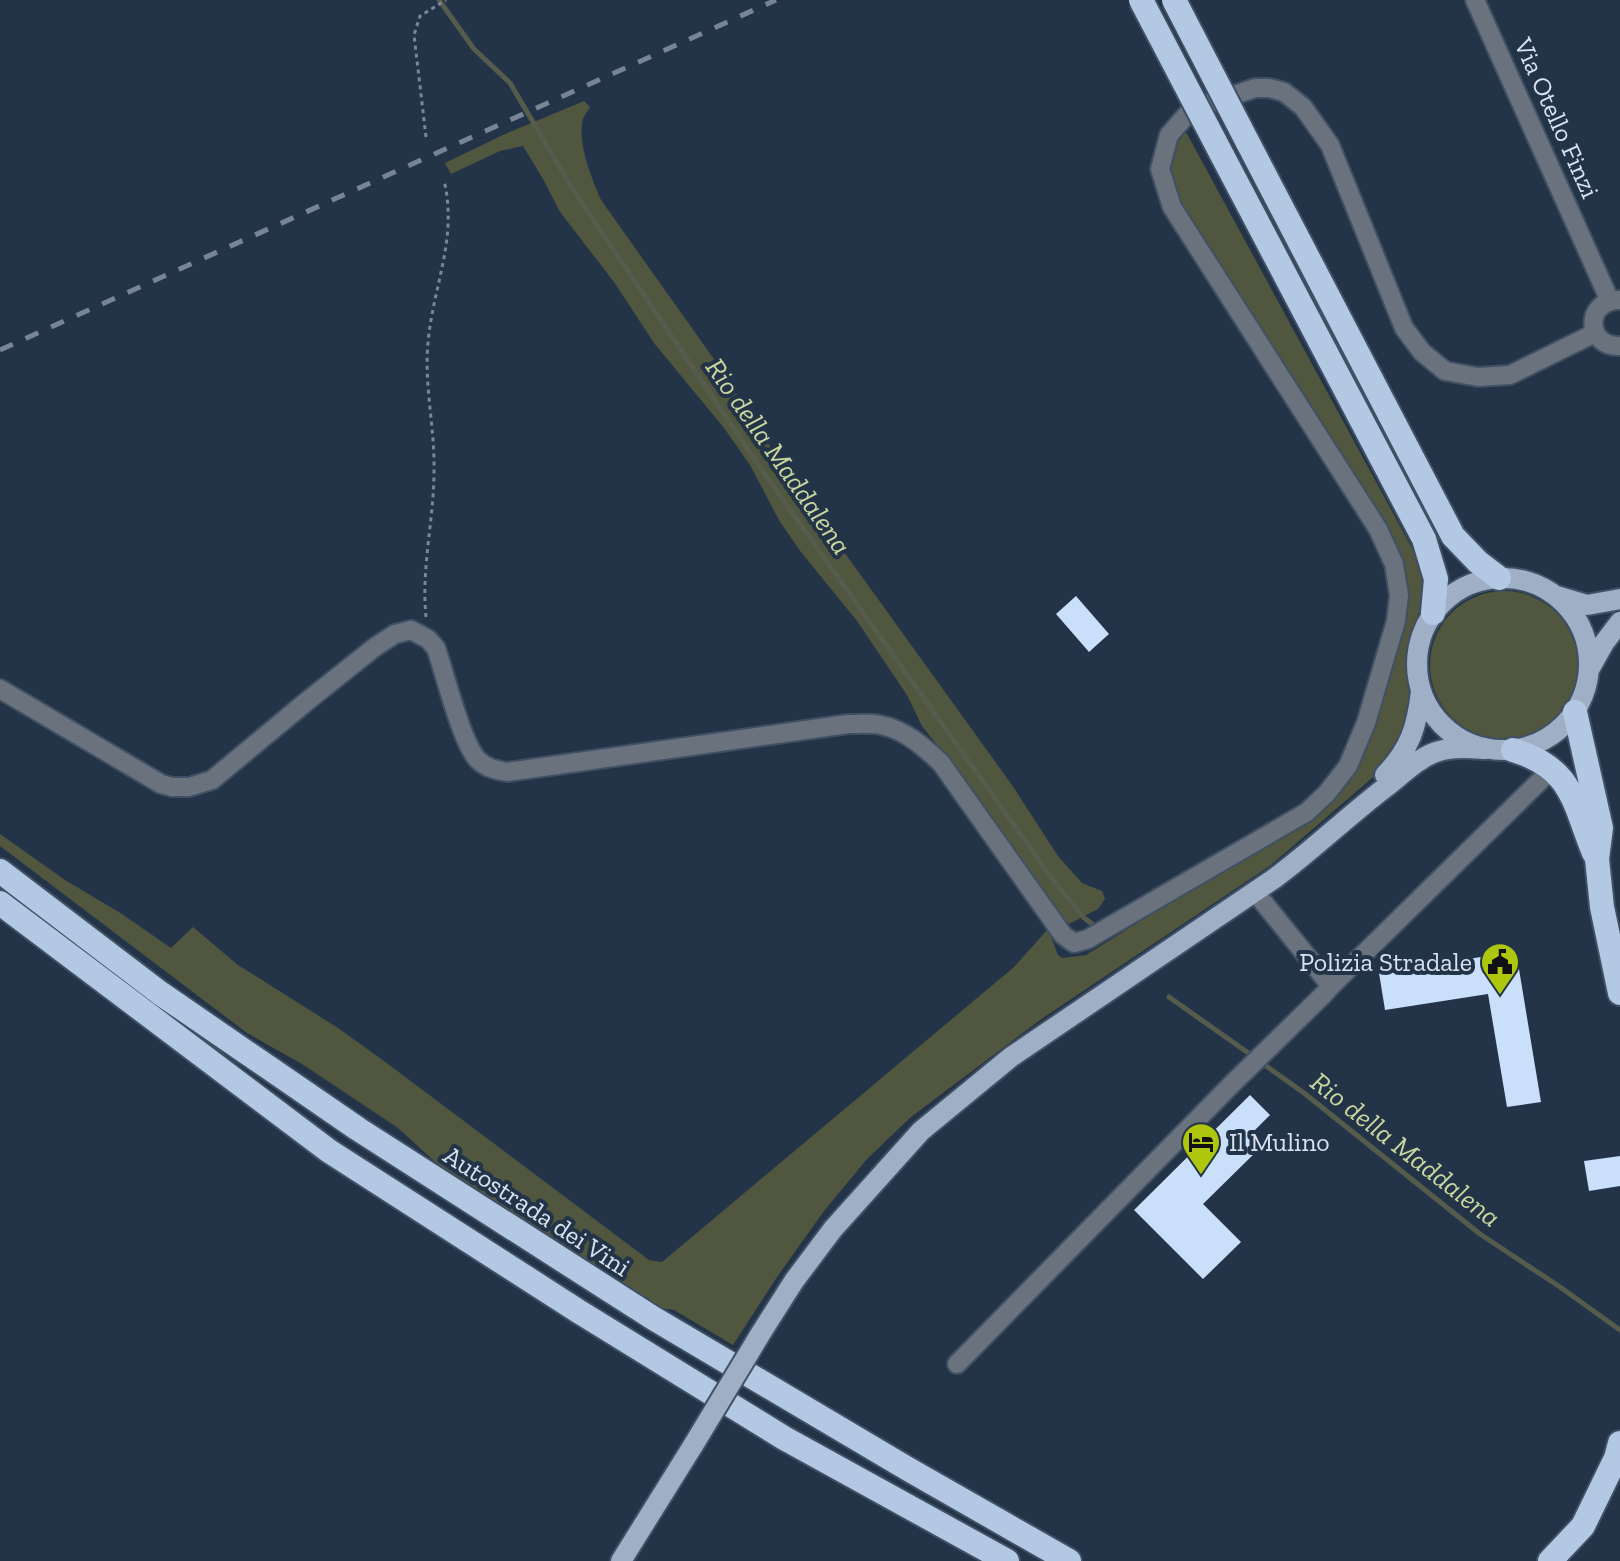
<svg xmlns="http://www.w3.org/2000/svg" width="1620" height="1561" viewBox="0 0 1620 1561" font-family="'Zilla Slab',serif">
<rect width="100%" height="100%" fill="#233449"/>
<!-- green -->
<path fill="#51563f" d="M584,101L590,107C587,112 582,118 582,124C579,147 592,179 601,200L716,362L773,451L847,556L1012,785L1058,856L1082,883L1102,891L1105,899L1098,909L1069,924L1050,904L967,783L922,726L907,695L857,621L801,552L780,522L750,465L724,428L654,343L614,282L560,212L543,179L523,146L500,151L451,174L445,163L505,134Z
M1186,132L1419,561L1425,584V597L1410,635L1406,652V670L1411,709L1406,736L1386,766L1271,865L1040,1020L911,1117L867,1159L824,1211L777,1277L733,1345L674,1310L655,1307L455,1180L398,1128L302,1064L247,1033L0,846V834L65,880L122,914L171,948L193,927L238,965L338,1028L384,1061L649,1260L662,1262L1014,967L1048,929L1058,955L1062,958L1086,955L1302,820L1336,792L1403,582L1181,205C1167,176 1163,158 1186,132Z
M1430 665a74 74 0 1 1 148 0a74 74 0 1 1-148 0Z"/>
<g fill="none" stroke-linecap="round" stroke-linejoin="round">
<!-- stream -->
<path stroke="#555c4c" stroke-width="5" d="M439,0L474,49L510,83L572,188L759,466L1053,880L1083,917L1096,927
M1169,997L1254,1057
M1262,1063L1304,1093L1480,1234L1560,1287L1620,1330"/>
</g>
<!-- building -->
<path fill="#cadffa" d="M1076,596L1109,634L1089,652L1056,614Z
M1487,956L1488,962L1517,957L1541,1102L1507,1107L1488,994L1385,1010L1379,973Z
M1250,1095L1270,1115L1249,1136L1261,1147L1203,1204L1241,1242L1203,1279L1134,1210Z
M1620,1156V1186L1589,1191L1584,1161Z"/>
<g fill="none" stroke-linecap="round" stroke-linejoin="round">
<defs>
<path id="minor" d="M1475,0L1610,301
M1620,300C1584,300 1585,347 1620,346
M0,689L161,784L172,787H189L212,780L306,702L375,647L395,634L411,630L428,639L436,648C445,674 462,744 478,760C486,768 496,770 507,772L848,724C858,724 870,723 881,725C905,730 923,746 941,763L1063,935L1074,943L1088,939L1307,812L1327,793L1348,766L1366,723L1396,621L1399,595L1394,564L1378,529L1172,207L1160,169L1169,135L1191,110L1255,88H1269L1284,92L1303,107L1330,145L1404,328L1422,352L1445,371L1478,377L1510,375L1595,333
M1331,986L1552,769
M957,1364L1231,1085L1323,995L1331,986L1255,892"/>
<path id="major" d="M1417 664a86 86 0 1 1 172 0a86 86 0 1 1-172 0Z
M1557,596L1587,605L1620,599
M1590,668L1604,643L1620,622
M1385,775C1410,749 1417,727 1421,691
M761,1333L794,1281L833,1229L921,1131L1011,1057L1275,878C1314,849 1348,816 1386,787C1401,776 1413,762 1431,754C1449,746 1467,748 1486,749
M621,1561L694,1444"/>
<path id="highway" d="M1247,141L1453,536L1478,562L1499,578
M1222,155L1424,539L1436,579L1433,613
M1575,712L1601,828L1597,859L1602,907L1620,993
M1513,750C1573,768 1573,802 1594,853
M0,871L160,993L358,1129L653,1318L908,1469L1069,1561
M0,903L329,1151L578,1311L784,1438L1007,1561
M1550,1561L1583,1526L1616,1458L1620,1443"/>
</defs>
<!-- minor casing -->
<use href="#minor" stroke="#405064" stroke-width="22"/>
<!-- major casing -->
<use href="#major" stroke="#405064" stroke-width="24"/>
<!-- highway casing -->
<use href="#highway" stroke="#405064" stroke-width="28"/>
<!-- path -->
<path stroke="#798798" stroke-width="3" stroke-dasharray="4 4" stroke-linecap="butt" d="M426,137L414,35L420,16L446,0
M426,617C421,568 434,520 434,471C435,429 424,385 428,343C433,285 458,240 444,180"/>
<!-- minor -->
<use href="#minor" stroke="#69727d" stroke-width="18"/>
<!-- major -->
<use href="#major" stroke="#9eafc6" stroke-width="20"/>
<!-- highway -->
<use href="#highway" stroke="#b2c8e3" stroke-width="24"/>
<!-- rail -->
<path stroke="#778596" stroke-width="5" stroke-dasharray="14 14" stroke-linecap="butt" d="M0,350L776,0"/>
<defs>
<path id="major-bridge" d="M694,1444L761,1333"/>
<path id="highway-bridge" d="M1141,0L1222,155
M1174,0L1247,141"/>
</defs>
<!-- major-bridge casing -->
<use href="#major-bridge" stroke="#405064" stroke-width="24" stroke-linecap="butt"/>
<!-- highway-bridge casing -->
<use href="#highway-bridge" stroke="#405064" stroke-width="28" stroke-linecap="butt"/>
<!-- major-bridge -->
<use href="#major-bridge" stroke="#9eafc6" stroke-width="20"/>
<!-- highway-bridge -->
<use href="#highway-bridge" stroke="#b2c8e3" stroke-width="24"/>
</g>
<!-- icons -->
<defs>
<symbol id="civic-pin" viewBox="-11 -11 22 30"><path d="M0 17L-7.5 6A9.5 9.5 0 1 1 7.5 6Z" fill="#aec60c" stroke="#233449"/><path d="M-.6-6.5H3V-4.5H.6V-3L4-1V1h2V6H-6V1h2V-1L-.6-3ZM-1.2 2.5V6h2.4V2.5Z" fill="#111"/></symbol>
<symbol id="hotel-pin" viewBox="-11 -11 22 30"><path d="M0 17L-7.5 6A9.5 9.5 0 1 1 7.5 6Z" fill="#aec60c" stroke="#233449"/><path d="M-6-4.5h1.5V1H6V5H4.5V3h-9V5H-6ZM-4 0a1.8 1.8 0 1 1 3.6 0ZM.5 0V-2.5h3Q6-2.5 6 0Z" fill="#111"/></symbol>
</defs>
<g fill-rule="evenodd">
<use href="#civic-pin" x="1478" y="940" width="44" height="60"/>
<use href="#hotel-pin" x="1179" y="1120" width="44" height="60"/>
</g>
<g text-anchor="middle" stroke-width="8" stroke-linejoin="round" paint-order="stroke">
<!-- street labels -->
<g font-size="26" fill="#d9e3f1" stroke="#233449">
<text transform="translate(1557 118) rotate(66)" y="9">Via Otello Finzi</text>
<text transform="translate(537 1211) rotate(33)" y="9">Autostrada dei Vini</text>
</g>
<!-- poi labels -->
<g font-size="26" fill="#d9e3f1" stroke="#233449" text-anchor="end">
<text x="1472" y="971">Polizia Stradale</text>
<text x="1229" y="1151" text-anchor="start">Il Mulino</text>
</g>
<!-- water labels -->
<g font-size="28" font-style="italic" fill="#c9d69e" stroke="#233449">
<text transform="translate(779 456) rotate(55)" y="10">Rio della Maddalena</text>
<text transform="translate(1406 1149) rotate(38)" y="10">Rio della Maddalena</text>
</g>
</g>
</svg>
